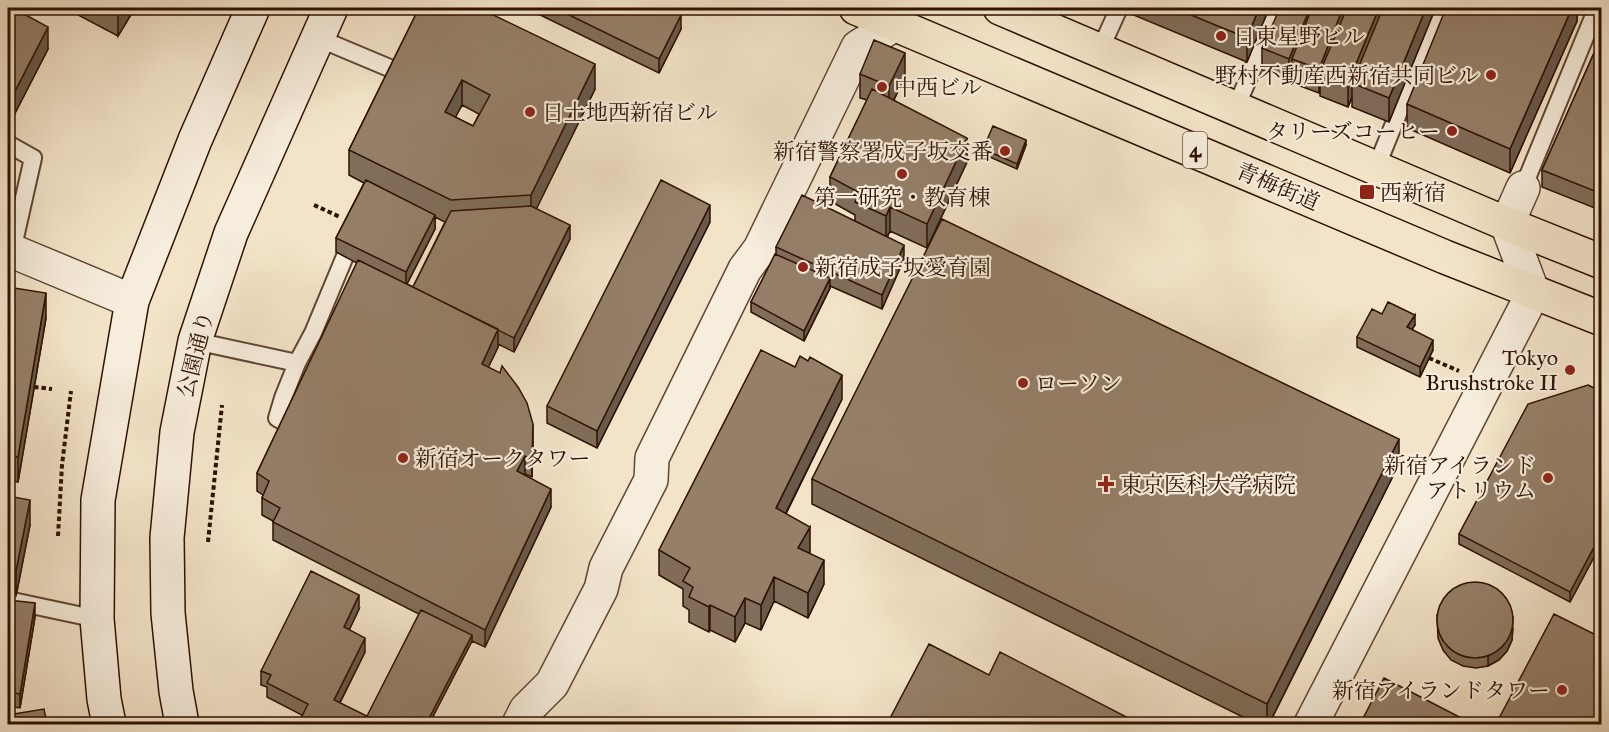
<svg xmlns="http://www.w3.org/2000/svg" width="1609" height="732" viewBox="0 0 1609 732" font-family="'IM FELL Great Primer','Noto Serif JP',serif">
<rect width="100%" height="100%" fill="#f3e4c9"/>
<filter id="stains"><feTurbulence type="fractalNoise" baseFrequency=".00333" numOctaves="4"/><feColorMatrix values="0 0 0 0 .2 0 0 0 0 .09 0 0 0 0 .02 0 0 0 .5 -.17"/></filter>
<radialGradient id="worn" r=".72"><stop offset=".6" stop-color="#630" stop-opacity="0"/><stop offset="1" stop-color="#630" stop-opacity=".3"/></radialGradient>
<g fill="none" stroke-linecap="round" stroke-linejoin="round">
<defs>
<path id="service" d="M318,38L399,72L403,81
M1100,50L1119,8
M1236,107L1279,8
M8,144L33,158L12,251
M1376,168L1441,8
M1523,188L1597,8
M195,341L297,363L313,333L353,237
M286,423L277,418L283,398L297,363
M8,600L97,619"/>
<path id="minor" d="M12,251L132,301
M519,724L526,710L552,684L601,589L606,568L651,480L652,458L745,269L760,249L858,47L897,23
M1311,724L1533,293L1507,224L1523,188"/>
<path id="secondary" d="M109,724L104,699L97,619L98,500L132,301L195,140L253,8
M182,724L176,691L168,613L167,538L177,432L195,341L231,233L331,8"/>
<path id="primary" d="M856,8L1445,257L1602,319
M1000,8L1507,224L1602,262"/>
</defs>
<!-- service casing -->
<use href="#service" stroke="#604634" stroke-width="20"/>
<!-- minor casing -->
<use href="#minor" stroke="#604634" stroke-width="36"/>
<!-- secondary casing -->
<use href="#secondary" stroke="#2f1102" stroke-width="36"/>
<!-- primary casing -->
<use href="#primary" stroke="#2f1102" stroke-width="36"/>
<!-- path -->
<path stroke="#2f1102" stroke-width="4" stroke-dasharray="4.5 3" stroke-linecap="butt" d="M314,205L340,217
M1429,358L1459,371
M34,387L52,389
M58,536L62,465L71,391
M208,542L222,405"/>
<!-- service -->
<use href="#service" stroke="#f7eddc" stroke-width="16"/>
<!-- minor -->
<use href="#minor" stroke="#f7eddc" stroke-width="33"/>
<!-- secondary -->
<use href="#secondary" stroke="#f7eddc" stroke-width="33"/>
<!-- primary -->
<use href="#primary" stroke="#f3e4c9" stroke-width="33"/>
</g>
<!-- wall -->
<path fill="#806d5a" stroke="#2f1102" stroke-width="1.5" fill-rule="evenodd" d="M8,8L48,49L12,119L8,116Z
M65,8H135L118,36Z
M419,8L595,89L536,209L570,239L514,352L498,344V347L488,367L533,442L532,477L525,474L524,475L551,507L485,647L472,641L429,724H298L302,715L267,697V687L261,685V671L359,609L349,630L365,652L340,703L367,717L419,614L273,540V521L262,515V498L263,495L257,491V473L357,263L336,252V238L364,183L349,175V150ZM462,105L479,114L473,126L455,117ZM435,217L445,222L413,287L407,284L435,229Z
M526,8H679L678,13L681,29L659,73Z
M1124,8H1269L1247,62L1124,11Z
M1433,8V14L1389,122L1352,107V97L1348,107L1320,96V89L1319,93L1292,83V73L1289,80L1262,70V48Z
M1577,8V21L1510,173L1407,128V104Z
M1602,35V211L1542,187V170Z
M860,74L905,76L894,100L967,162L927,248L890,231L887,236L904,259L882,309L830,286V288L804,341L751,312V302L776,254V247L855,221V215L830,201V177L867,100L860,98Z
M1026,145L1017,169L983,154V149Z
M710,222L597,448L547,423V406Z
M8,287L46,318L18,482L8,480Z
M1382,314L1415,325L1412,329L1433,350L1420,377L1357,347V337Z
M1602,392V542L1570,602L1459,544V534Z
M842,399L786,514L810,552L809,553L824,584L808,618L774,601L761,630L745,623L735,642L710,630L709,632L689,622V610L683,606V589L659,575V550Z
M1399,464L1269,724H1257L812,504V479Z
M8,496L30,525L16,596L8,595Z
M8,600L35,617L20,708L8,706Z
M1437,615L1513,628L1512,640L1507,651L1499,660L1488,666L1476,668L1463,666L1451,660L1443,650L1438,638Z"/>
<!-- shaded-wall -->
<path fill="#68594a" stroke="#2f1102" stroke-width="1.5" d="M120,8H135L118,36V11Z
M674,8H679V11L672,24V10Z
M1259,8H1269L1247,62V38Z
M1310,8H1319L1292,59V73L1289,80V59Z
M1343,8H1352L1320,72V89L1319,93V69Z
M1379,8H1388L1352,83V97L1348,107V83Z
M1426,8H1433V14L1389,122V98Z
M1572,8H1577V21L1510,173V149Z
M681,15V29L659,73V59Z
M48,27V49L12,119V97Z
M905,53V76L889,110V86Z
M595,64V89L531,220V195Z
M462,80V105L445,137V112Z
M967,138V162L927,248V224Z
M1026,140V145L1017,169V164Z
M710,205V222L597,448V431Z
M890,207V231L886,240V216Z
M435,215V229L406,286V272Z
M570,225V239L514,352V338Z
M904,245V259L882,309V295Z
M830,278V288L804,341V331Z
M46,293V318L18,482V457Z
M1415,315V325L1407,337V327Z
M498,329V347L482,381V364Z
M1433,340V350L1420,377V367Z
M842,375V399L776,533V508Z
M533,424V442L532,477V460Z
M1399,439V464L1269,724H1267V704Z
M525,456V474L517,488V471Z
M551,489V507L485,647V630Z
M30,500V525L16,596V571Z
M810,527V552L798,573V548Z
M1602,532V542L1570,602V592Z
M824,560V584L808,618V593Z
M774,577V601L761,630V605Z
M359,595V609L344,641V627Z
M745,598V623L735,642V617Z
M35,603V617L20,708V694Z
M710,605V630L709,632V607Z
M1513,618L1512,640L1507,651L1499,660L1488,666V656Z
M472,635V641L429,724H426Z
M365,638V652L334,714V700Z"/>
<!-- building -->
<path fill="#957f69" stroke="#2f1102" stroke-width="1.5" fill-rule="evenodd" d="M8,8H13L48,27L12,97L8,95Z
M112,8H120L118,11Z
M419,8H479L595,64L531,195L451,200L349,150ZM462,80L490,95L473,126L445,112Z
M555,8H674L672,10L681,15L659,59Z
M1174,8H1259L1247,38Z
M1280,8H1310L1289,59L1262,48Z
M1312,8H1343L1319,69L1292,59Z
M1347,8H1379L1348,83L1320,72Z
M1383,8H1426L1389,98L1352,83Z
M1446,8H1572L1510,149L1407,104Z
M1602,35V194L1542,170Z
M874,40L905,53L889,86L860,74Z
M872,89L967,138L927,224L890,207L886,216L855,202L860,193L830,177Z
M993,126L1026,140L1017,164L983,149Z
M366,180L435,215L406,272L336,238Z
M661,180L710,205L597,431L547,406Z
M802,195L904,245L882,295L776,247Z
M531,206L570,225L514,338L413,287L451,211Z
M942,219L1399,439L1267,704L812,479Z
M775,254L830,278L804,331L751,302Z
M358,260L498,329L482,364L500,373L502,366L518,387L527,403L533,424L532,460L525,456L517,471L551,489L485,630L273,522L280,508L262,498L269,481L257,473Z
M8,287L46,293L18,457L8,455Z
M1388,302L1415,315L1407,327L1433,340L1420,367L1357,337L1372,309L1382,314Z
M761,350L795,367L800,356L808,361L810,357L842,375L776,508L810,527L798,548L824,560L808,593L774,577L761,605L745,598L735,617L710,605L709,607L689,597L693,587L683,581L690,568L659,550Z
M1588,385L1602,392V532L1570,592L1459,534L1528,404Z
M8,496L30,500L16,571L8,570Z
M311,571L359,595L344,627L365,638L334,700L383,724H298L308,704L267,683L271,675L261,671Z
M1437 620a38 38 0 1 1 76 0a38 38 0 1 1-76 0Z
M8,600L35,603L20,694L8,692Z
M421,610L472,635L426,724H386L367,716Z
M1554,614L1602,638V724H1496Z
M929,644L989,675L1000,652L1140,724H887Z
M1384,678L1469,722L1467,724H1360Z
M44,709L47,724H8V715Z"/>
<!-- markers -->
<g fill="#8f2418" stroke="#f7eddc" stroke-width="2">
<circle cx="1221" cy="36" r="6"/>
<circle cx="1491" cy="75" r="6"/>
<circle cx="882" cy="87" r="6"/>
<circle cx="530" cy="112" r="6"/>
<circle cx="1452" cy="131" r="6"/>
<circle cx="1005" cy="151" r="6"/>
<circle cx="902" cy="174" r="6"/>
<rect x="1359" y="184" width="16" height="16" rx="3"/>
<circle cx="803" cy="267" r="6"/>
<circle cx="1570" cy="370" r="6"/>
<circle cx="1023" cy="383" r="6"/>
<circle cx="403" cy="458" r="6"/>
<circle cx="1548" cy="478" r="6"/>
<path d="M1103 475h6v6h6v6h-6v6h-6v-6h-6v-6h6z"/>
<circle cx="1562" cy="690" r="6"/>
</g>
<g text-anchor="middle" stroke-width="4.5" stroke-linejoin="round" paint-order="stroke">
<!-- shield labels -->
<rect fill="#f7eddc" stroke="#6b5343" stroke-width="1.5" x="1183" y="132" width="24" height="36" rx="4.5"/>
<g font-size="21" font-weight="bold" fill="#2f1102">
<text x="1195" y="157">4</text>
</g>
<!-- poi labels -->
<g font-size="22" fill="#2f1102" stroke="#f7eddc" text-anchor="start">
<text x="1233" y="44">日東星野ビル</text>
<text x="1479" y="83" text-anchor="end">野村不動産西新宿共同ビル</text>
<text x="894" y="95">中西ビル</text>
<text x="542" y="120">日土地西新宿ビル</text>
<text x="1440" y="139" text-anchor="end">タリーズコーヒー</text>
<text x="993" y="159" text-anchor="end">新宿警察署成子坂交番</text>
<text x="1380" y="200">西新宿</text>
<text x="902" y="205" text-anchor="middle">第一研究・教育棟</text>
<text x="815" y="275">新宿成子坂愛育園</text>
<text x="1558" y="365" text-anchor="end">Tokyo<tspan x="1558" dy="25">Brushstroke II</tspan></text>
<text x="1035" y="391">ローソン</text>
<text x="415" y="466">新宿オークタワー</text>
<text x="1536" y="473" text-anchor="end">新宿アイランド<tspan x="1536" dy="25">アトリウム</tspan></text>
<text x="1120" y="492">東京医科大学病院</text>
<text x="1550" y="698" text-anchor="end">新宿アイランドタワー</text>
</g>
<!-- street labels -->
<g font-size="22" fill="#2f1102" stroke="#f7eddc">
<text transform="translate(1278 186) rotate(23)" y="8">青梅街道</text>
<text transform="translate(195 354) rotate(-76)" y="8">公園通り</text>
</g>
</g>
<!-- margin -->
<rect width="1609" height="732" fill="none" stroke="#f3e4c9" stroke-width="30"/>
<rect x="9" y="9" width="1591" height="714" fill="none" stroke="#2f1102" stroke-width="3"/>
<rect x="15" y="15" width="1579" height="702" fill="none" stroke="#2f1102" stroke-width="1.5"/>
<rect width="100%" height="100%" filter="url(#stains)"/>
<rect width="100%" height="100%" fill="url(#worn)"/>
</svg>
